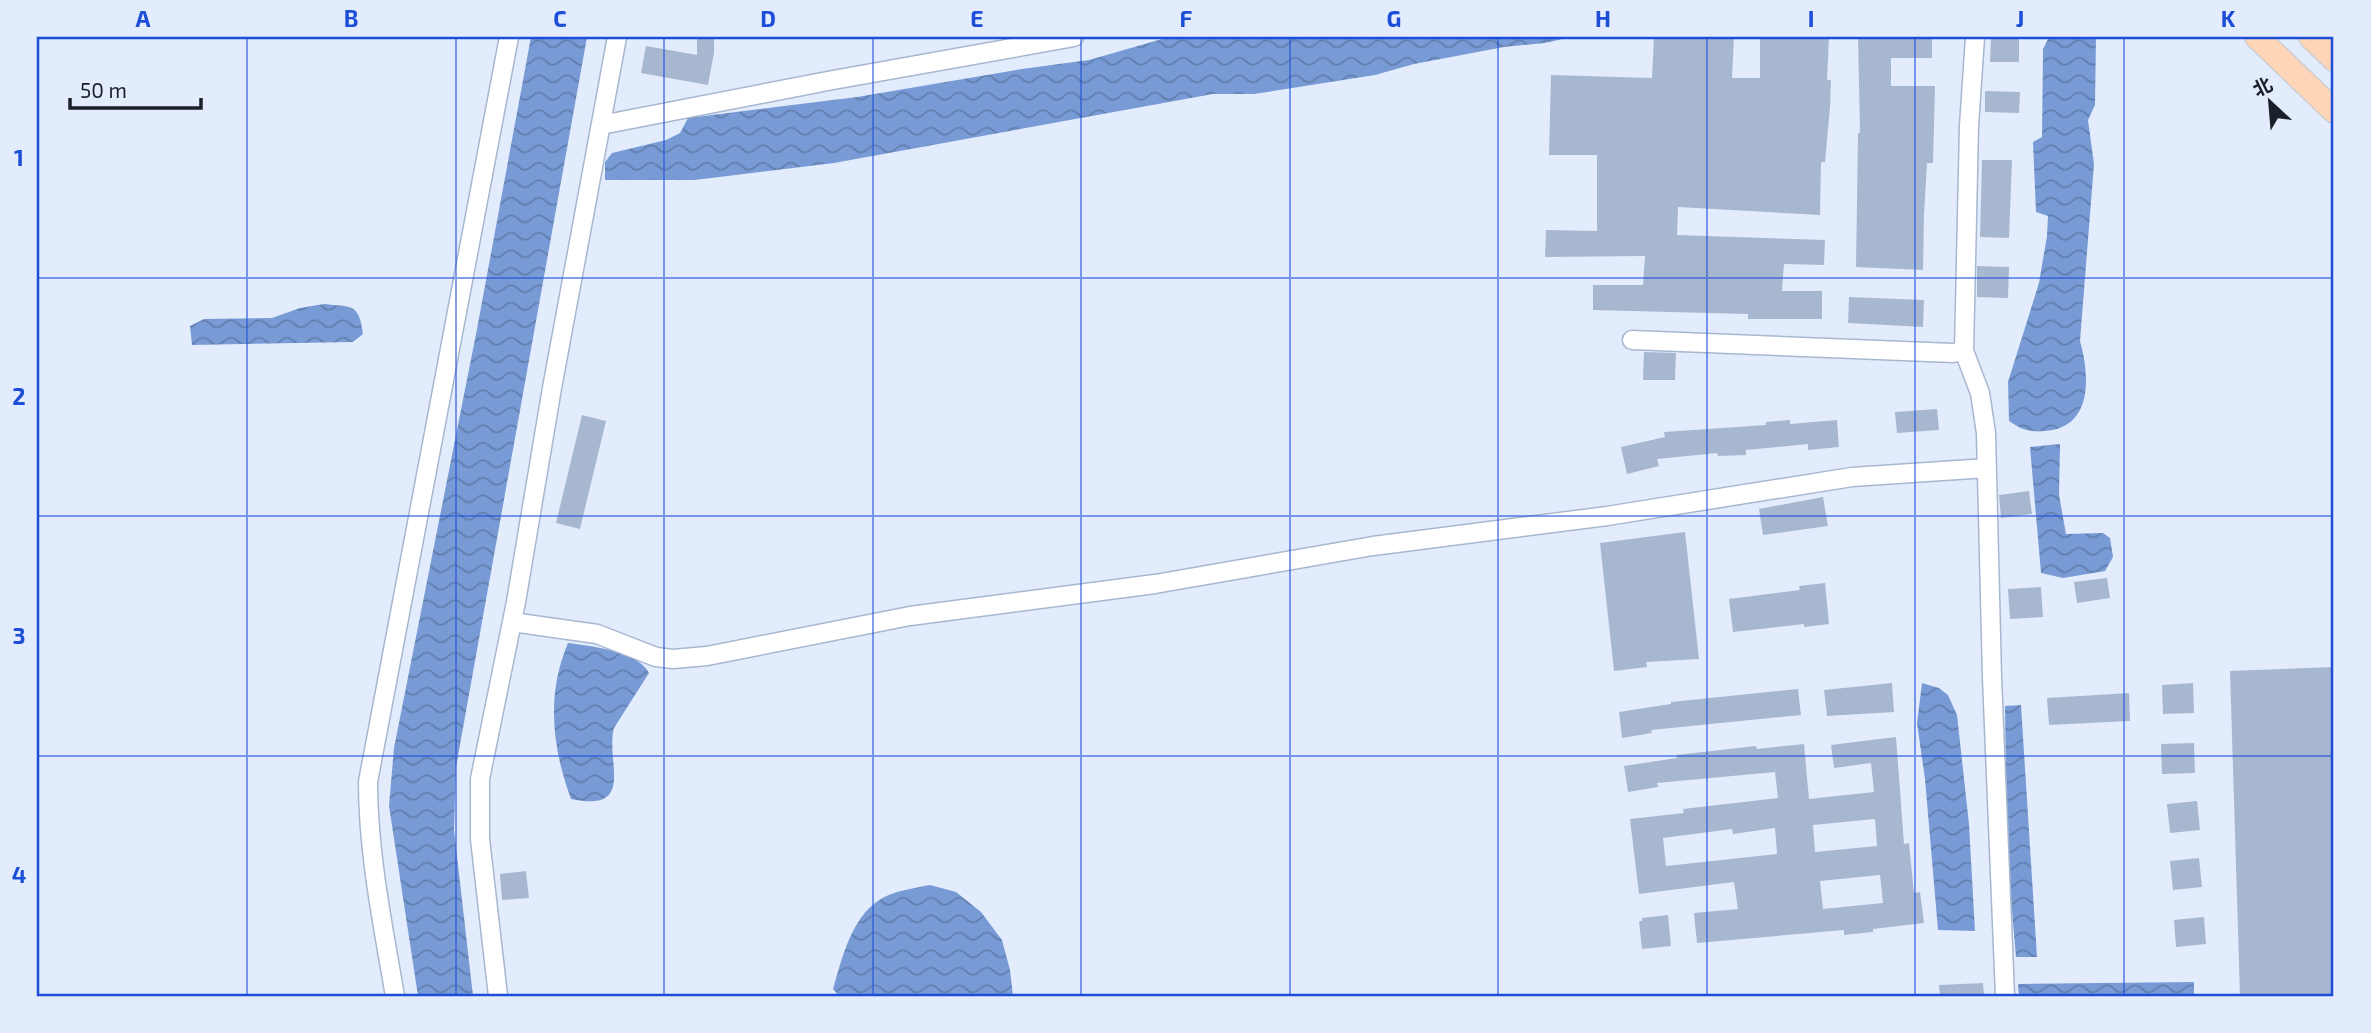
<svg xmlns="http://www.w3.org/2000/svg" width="2371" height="1033" viewBox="0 0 2371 1033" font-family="'Exo 2','Noto Sans SC',sans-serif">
<defs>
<pattern id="water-waves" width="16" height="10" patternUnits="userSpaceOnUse" patternTransform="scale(1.75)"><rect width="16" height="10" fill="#789bd6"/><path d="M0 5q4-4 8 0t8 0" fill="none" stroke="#627eae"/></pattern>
</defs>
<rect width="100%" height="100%" fill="#e3ecfc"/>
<!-- water -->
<path fill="url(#water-waves)" d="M531,37H587L456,767L454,830L473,996H418L389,806L394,748L477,329Z
M1169,37H1571L1545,43L1504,47L1414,64L1375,75L1254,94H1213L834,163L695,180H605V162L612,153L666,140L680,133L688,118L857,97L1022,69L1089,60Z
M2049,37H2096L2095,105L2088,120L2094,164L2080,341C2090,376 2093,429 2044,431C2029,432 2022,430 2009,421L2008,382L2039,283L2047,236L2048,216L2036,212L2033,142L2042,137L2043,49Z
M324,304C352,307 359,303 363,334L353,342L192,345L190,326L204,319L272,318L300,308Z
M2060,444L2059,495L2066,534L2103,533L2110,538L2113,557L2105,571L2063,578L2041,573L2030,447Z
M568,643C590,646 638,651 649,673L614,728C605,761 637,813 571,799C552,747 546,695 568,643Z
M1922,683L1939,688L1948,695L1957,715L1969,824L1975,931L1938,930L1925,779L1917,723Z
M2021,705L2037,957H2016L2007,854L2005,706Z
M930,885L956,892L981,912L1002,940L1010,970L1013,996H839L833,989C844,952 854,904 897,892C908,889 919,887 930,885Z
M2194,982V996H2019L2018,984Z"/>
<!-- building -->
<path fill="#a8b7d0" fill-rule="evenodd" d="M697,37H714V53L708,85L641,73L646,46L697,55Z
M1654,37H1734L1732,78H1760V37H1829L1827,80H1831L1830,107L1825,162H1821L1820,215L1678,207L1677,235L1825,240L1824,265L1784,264L1782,291H1822V319H1748V314L1593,310V285H1643L1645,256L1545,257L1546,230L1597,231V155H1549L1551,75L1652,78Z
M1858,37H1932V58H1891V86H1935L1933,163H1927L1924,215L1923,270L1856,267L1858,133H1860Z
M1991,37H2019V62H1990Z
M1985,91L2020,92L2019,113L1985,112Z
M1982,160H2012L2009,238L1980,237Z
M1977,266L2009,267L2008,298L1977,297Z
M1849,297L1924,300L1923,327L1848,323Z
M1644,352L1676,353L1675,380H1643Z
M1937,409L1939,430L1897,433L1895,412Z
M582,415L606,421L580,529L556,523Z
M1790,420V424L1837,420L1839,447L1808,450V444L1746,450V455L1718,456L1717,453L1657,459L1659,466L1627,474L1621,447L1665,437L1664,432L1766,425V422Z
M2029,491L2032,514L2001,518L1999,495Z
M1823,497L1828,526L1763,535L1759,509Z
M1685,532L1699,659L1646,662L1647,667L1614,671L1600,543Z
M2107,578L2110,598L2077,603L2074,582Z
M1825,583L1829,624L1804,627V624L1733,632L1729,599L1800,590L1799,586Z
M2041,587L2043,617L2010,619L2008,589Z
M2334,667V996H2240L2230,671Z
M1892,683L1894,712L1827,716L1824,690Z
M2193,683L2194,713L2163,714L2162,685Z
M1798,689L1801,715L1651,730L1652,733L1622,738L1619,712L1671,704V702Z
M2129,693L2130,721L2049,725L2047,698Z
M1896,737L1904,844L1909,843L1914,893L1920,892L1924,923L1873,929V932L1844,935V930L1697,943L1694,913L1738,909L1734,882L1639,894L1630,819L1684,813L1683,809L1778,798L1775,772L1657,783L1658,787L1628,792L1624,766L1677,758L1676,755L1756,746L1757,749L1804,744L1809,799L1874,792L1871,763L1834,768L1831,745ZM1875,819L1877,846L1815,852L1813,825ZM1775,828L1777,854L1666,866L1663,838L1732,829L1733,834ZM1880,875L1883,903L1823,909L1820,881Z
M2194,743L2195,773L2162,774L2161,744Z
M2197,801L2200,830L2170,833L2167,804Z
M2199,858L2202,887L2173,890L2170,861Z
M526,871L529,898L502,900L500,874Z
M1668,915L1671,946L1642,949L1639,921H1642V918Z
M2204,917L2206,944L2176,947L2174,920Z
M1983,983L1984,996H1940L1939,985Z"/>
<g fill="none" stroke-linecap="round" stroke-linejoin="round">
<defs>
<path id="minor" d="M1975,37L1969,126L1964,351L1980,393L1986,433L1992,677L2005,996
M601,125L833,80L1074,37
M1632,340L1953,353L1964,351
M512,622L597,634L656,657L673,659L707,656L910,616L1155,584L1373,546L1607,516L1852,477L1987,468
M395,996C383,926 368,853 368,782L509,37
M498,996L480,839V779L516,602L552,388L617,37"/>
<path id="major" d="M2257,37L2334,111
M2311,37L2334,59"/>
</defs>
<!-- minor casing -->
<use href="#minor" stroke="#a7b7d0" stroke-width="21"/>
<!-- major casing -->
<use href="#major" stroke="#cdced0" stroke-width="26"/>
<!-- minor -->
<use href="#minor" stroke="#fff" stroke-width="18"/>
<!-- major -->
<use href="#major" stroke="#fed5b7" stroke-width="23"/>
</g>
<!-- grid -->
<path fill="none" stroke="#1d4ed8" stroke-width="2" stroke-opacity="0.55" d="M247,37V996M456,37V996M664,37V996M873,37V996M1081,37V996M1290,37V996M1498,37V996M1707,37V996M1915,37V996M2124,37V996M37,278H2334M37,516H2334M37,756H2334"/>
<!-- border -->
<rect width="2371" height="1033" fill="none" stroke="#e3ecfc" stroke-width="77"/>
<!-- north arrow -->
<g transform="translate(2270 102) rotate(334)" stroke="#e3ecfc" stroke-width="5" paint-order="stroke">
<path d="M0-5L12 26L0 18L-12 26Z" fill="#1a2029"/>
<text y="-10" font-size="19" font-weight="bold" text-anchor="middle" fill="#1a2029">北</text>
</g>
<!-- scale -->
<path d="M70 98v10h131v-10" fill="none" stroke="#1a2029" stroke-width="3.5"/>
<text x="80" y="98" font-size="21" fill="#1a2029" stroke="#e3ecfc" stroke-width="5" paint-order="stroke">50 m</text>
<rect x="38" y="38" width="2294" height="957" fill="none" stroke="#1d4ed8" stroke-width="2.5"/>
<g font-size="23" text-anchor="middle" font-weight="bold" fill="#1d4ed8">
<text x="143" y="27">A</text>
<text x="351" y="27">B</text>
<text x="560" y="27">C</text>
<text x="768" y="27">D</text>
<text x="977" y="27">E</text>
<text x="1186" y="27">F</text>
<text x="1394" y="27">G</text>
<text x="1603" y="27">H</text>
<text x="1811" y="27">I</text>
<text x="2020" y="27">J</text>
<text x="2228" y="27">K</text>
<text x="19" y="166">1</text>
<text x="19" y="405">2</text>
<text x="19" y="644">3</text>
<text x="19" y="883">4</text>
</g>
</svg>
